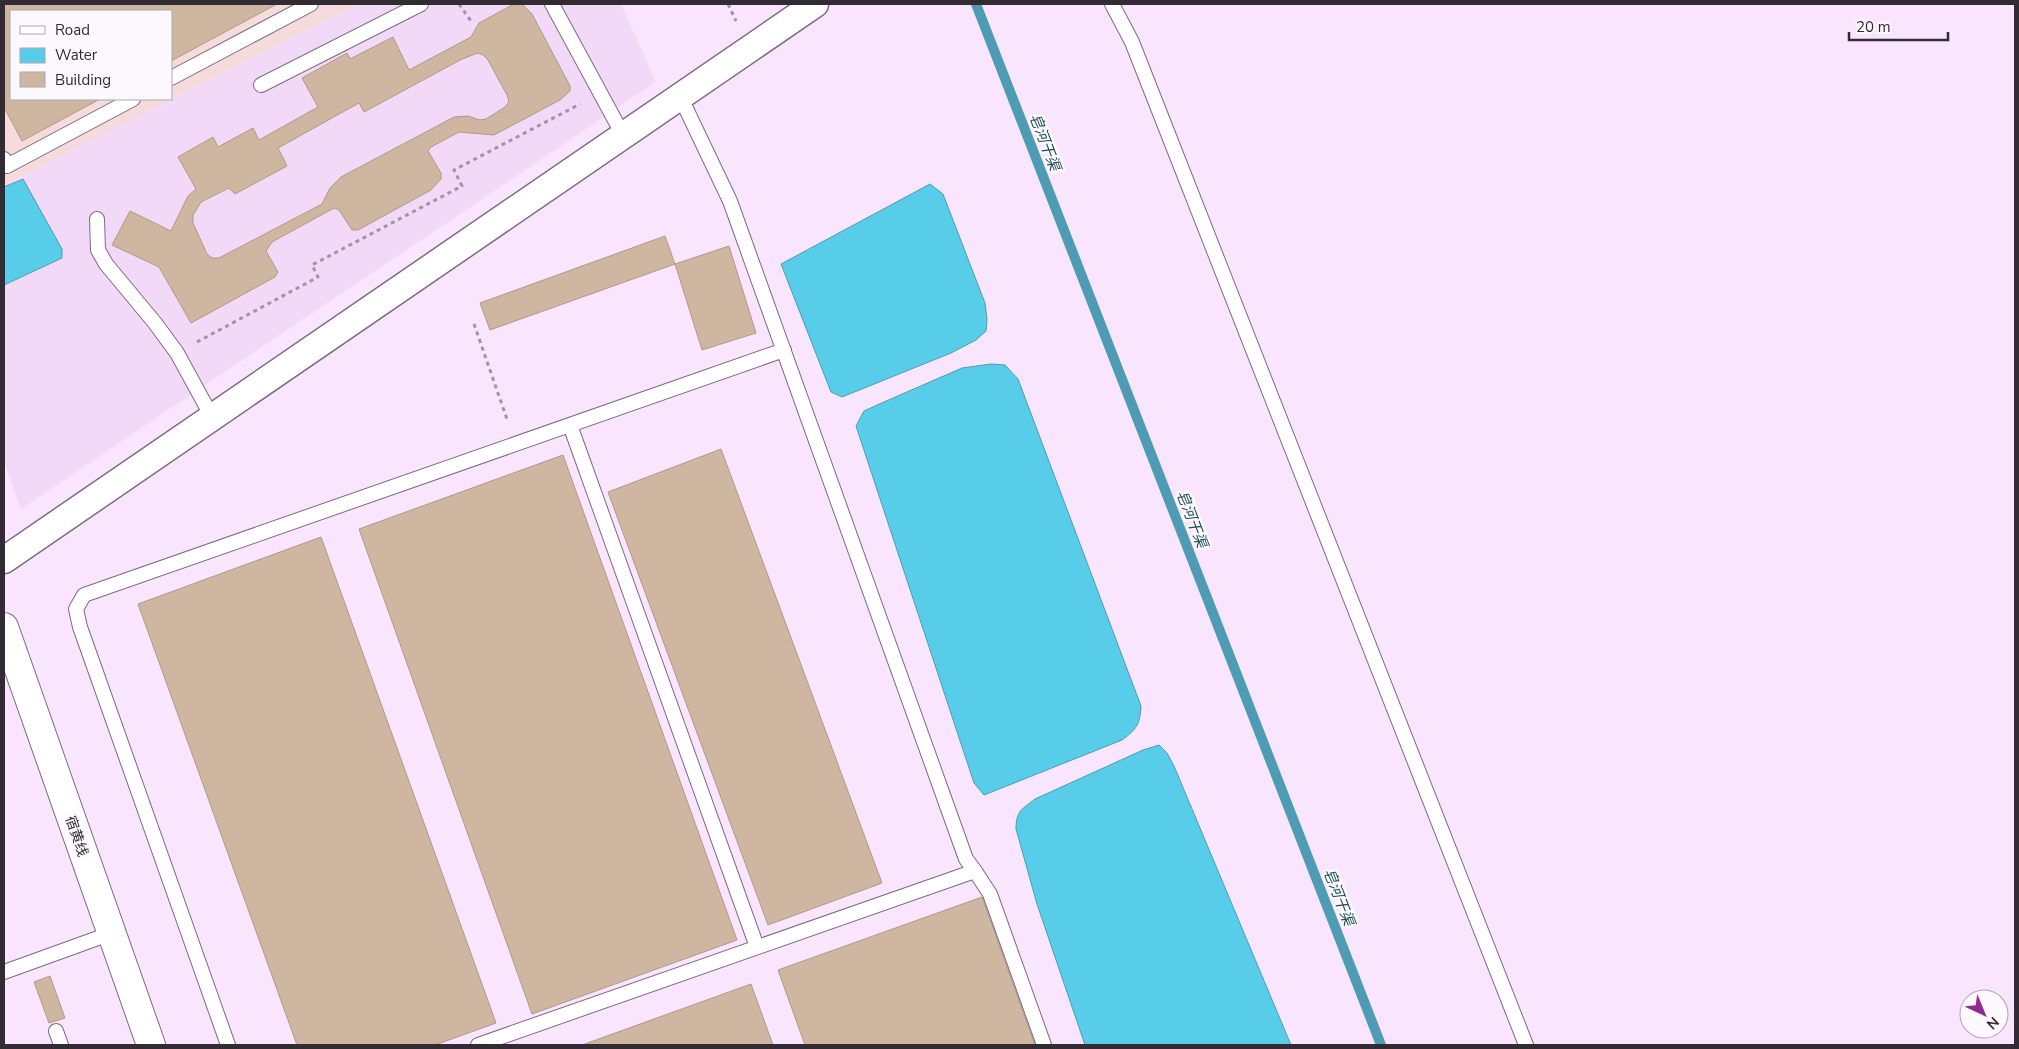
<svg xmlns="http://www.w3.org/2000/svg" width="2019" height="1049" viewBox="0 0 2019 1049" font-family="'Nunito Sans','Noto Sans SC',sans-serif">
<rect width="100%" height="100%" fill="#f9e5fe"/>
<!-- built -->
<path fill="#f3d9f8" d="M359,4H621L656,82L21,509L4,461V185Z"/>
<!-- industrial -->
<path fill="#f6dbdd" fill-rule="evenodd" d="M4,4H359L4,185ZM11,11H171V99H11Z"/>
<!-- water -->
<path fill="#58cde9" stroke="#4d9cb3" d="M23,179L62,249V258L4,285V187Z
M930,184L943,194L985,303L987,319L986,331L976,340L951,353L842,397L831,392L781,264Z
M991,364L1005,365L1018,379L1141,706C1140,724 1137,729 1122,740L984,795L974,783L856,426L864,411L877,405L962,368Z
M1159,745L1167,753L1174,766L1291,1045H1085L1037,904L1016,829C1016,811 1022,809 1035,799L1143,750Z"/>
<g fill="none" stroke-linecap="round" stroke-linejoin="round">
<!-- stream -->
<path stroke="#4d9cb3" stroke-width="10" d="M976,4L1381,1045"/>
</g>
<!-- building -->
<path fill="#ceb6a1" stroke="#b09985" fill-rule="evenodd" d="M4,4H277L171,61V11H11V99H100L22,141L4,107Z
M514,4H522L532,14L570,86V91L560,100L494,135L459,132L431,147L428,151L441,173V179L431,190L358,230H352L339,210L334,208L272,242L266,251L278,272L275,277L191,323L159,267L112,245L130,211L171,231L188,196L196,189L178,157L213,137L218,147L253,128L259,140L318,107L302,78L347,53L350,59L393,37L409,70L471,37L479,23ZM478,53L483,55L488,60L507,95L509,102L505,107L486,119L480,120L468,116L454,117L341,177L330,188L322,204L219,258H212L207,254L193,223V215L201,202L229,188L235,194L287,166L278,148L359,103L364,112L462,59Z
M665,236L675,264L490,330L480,303Z
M729,246L756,333L702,350L675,264Z
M721,449L882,883L768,925L608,492Z
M563,455L737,940L532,1014L359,529Z
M321,537L496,1023L435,1045H297L138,604Z
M982,897L1035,1045H805L778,970Z
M50,976L65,1018L49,1023L34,982Z
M751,984L773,1045H582Z"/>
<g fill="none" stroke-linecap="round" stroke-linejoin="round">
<defs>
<path id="lane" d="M552,4L623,135
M1112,4L1132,42L1526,1045
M171,78L311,4
M261,85L421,4
M680,96L730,201L966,859L975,871
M4,159L7,166L133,99
M97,219L98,250L106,264L155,323L177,353L212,417
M570,425L757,947
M4,972L112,933
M56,1031L61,1045
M228,1045L80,627L76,609L84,595L784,350
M478,1045L975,871L990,894L1044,1045"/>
<path id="street" d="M4,560L815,4"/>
<path id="secondary" d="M4,627L151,1045"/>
</defs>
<!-- lane casing -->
<use href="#lane" stroke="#7d6b81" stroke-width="16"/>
<!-- street casing -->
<use href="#street" stroke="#7d6b81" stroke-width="29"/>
<!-- secondary casing -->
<use href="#secondary" stroke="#7d6b81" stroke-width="30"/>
<!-- path -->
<path stroke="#a293a5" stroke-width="3" stroke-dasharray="4 4" stroke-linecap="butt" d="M459,4L471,21
M728,4L736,21
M474,324L508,422
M197,342L318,277L312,265L462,186L454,170L580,104"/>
<!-- lane -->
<use href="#lane" stroke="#fff" stroke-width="14"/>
<!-- street -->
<use href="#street" stroke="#fff" stroke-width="26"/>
<!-- secondary -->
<use href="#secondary" stroke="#fff" stroke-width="28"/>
</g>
<g text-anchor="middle" stroke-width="5" stroke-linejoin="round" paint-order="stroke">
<!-- street labels -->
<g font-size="14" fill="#332b34" stroke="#fdf8fd">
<text transform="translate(77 836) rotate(71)" y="5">宿黄线</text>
</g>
<!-- water labels -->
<g font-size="15" font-style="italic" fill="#1e505c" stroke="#fdf8fd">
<text transform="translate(1045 142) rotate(69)" y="5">皂河干渠</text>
<text transform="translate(1192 519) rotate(69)" y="5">皂河干渠</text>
<text transform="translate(1339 897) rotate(69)" y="5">皂河干渠</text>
</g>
</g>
<!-- border -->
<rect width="2019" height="1049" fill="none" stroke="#332b34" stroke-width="10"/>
<!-- legend -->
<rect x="10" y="10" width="162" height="90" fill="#fdf8fd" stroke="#aca6ad"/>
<rect x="20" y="26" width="25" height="8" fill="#ffffff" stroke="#aca6ad"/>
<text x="55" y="35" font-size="15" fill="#332b34">Road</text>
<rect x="20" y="48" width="25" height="15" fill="#58cde9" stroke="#aca6ad"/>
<text x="55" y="60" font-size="15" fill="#332b34">Water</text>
<rect x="20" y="72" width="25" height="15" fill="#ceb6a1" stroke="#aca6ad"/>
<text x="55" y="85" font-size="15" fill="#332b34">Building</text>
<!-- north arrow -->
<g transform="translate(1984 1014) rotate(136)"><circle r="24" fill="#fdf8fd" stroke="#aca6ad"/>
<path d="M0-4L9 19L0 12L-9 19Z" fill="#91298e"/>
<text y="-8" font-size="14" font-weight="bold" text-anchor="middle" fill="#332b34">N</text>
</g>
<!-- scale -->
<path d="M1849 32v8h99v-8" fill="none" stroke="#332b34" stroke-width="2.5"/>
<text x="1856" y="32" font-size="15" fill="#332b34" stroke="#fdf8fd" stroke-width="4" paint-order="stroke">20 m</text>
</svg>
